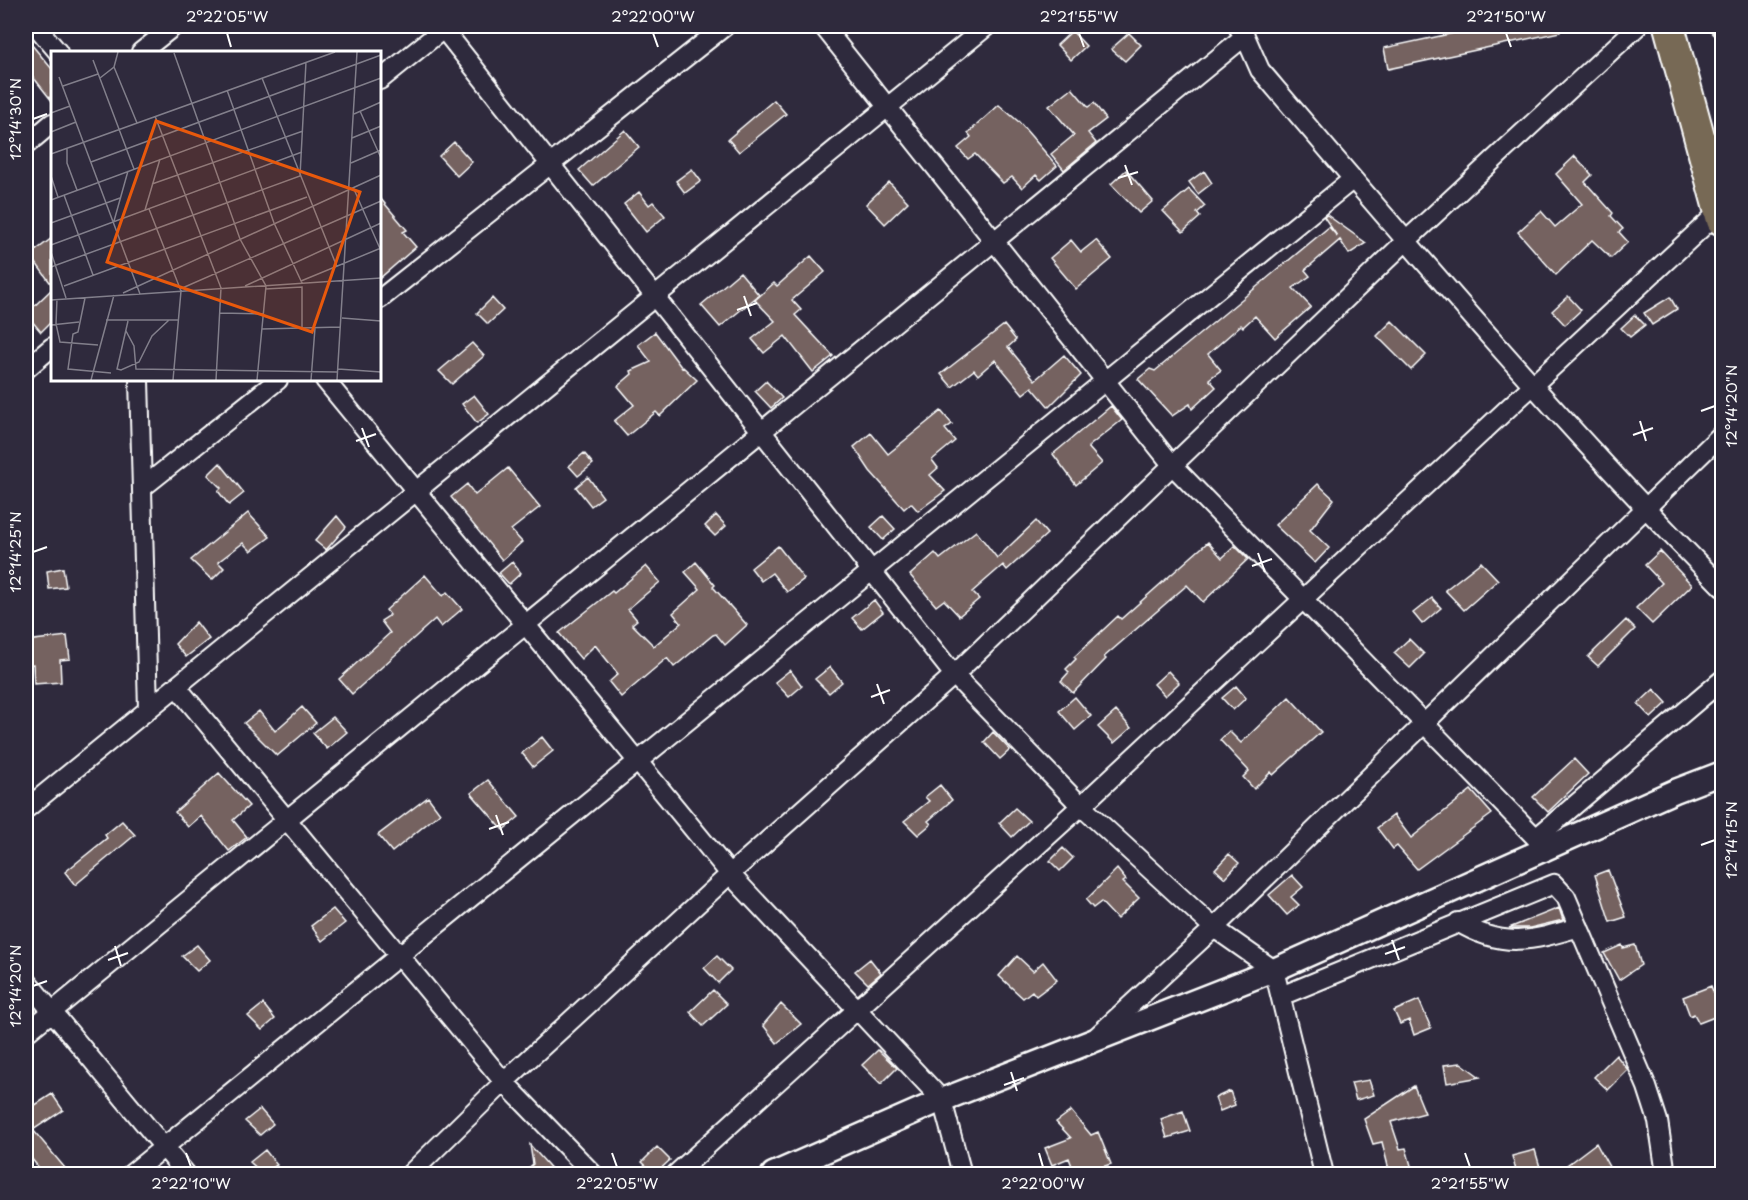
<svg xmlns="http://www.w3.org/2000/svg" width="1748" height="1200" viewBox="0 0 1748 1200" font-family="'Playpen Sans',sans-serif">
<rect width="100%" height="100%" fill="#2f2a3d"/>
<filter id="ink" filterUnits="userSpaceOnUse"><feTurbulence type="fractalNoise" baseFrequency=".0167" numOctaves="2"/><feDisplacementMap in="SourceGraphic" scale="12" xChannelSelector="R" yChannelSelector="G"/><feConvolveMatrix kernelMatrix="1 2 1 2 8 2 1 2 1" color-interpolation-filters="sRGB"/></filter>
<g filter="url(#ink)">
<!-- building -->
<path fill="#746261" stroke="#fff" stroke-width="1.5" d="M1487,26H1560V32L1388,69L1384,48Z
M1072,31L1086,46L1071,60L1057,45Z
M1129,33L1141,45L1125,61L1111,49Z
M26,38L52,69V101L26,68Z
M1072,88L1088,107L1094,103L1106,119L1088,133L1096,143L1064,170L1051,154L1074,135L1049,106Z
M774,100L786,114L739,152L728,139Z
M999,105L1019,122L1057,166L1041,180L1036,175L1022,188L1012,177L1003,183L975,154L968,159L958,148L971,137L968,133Z
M625,130L639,147L593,186L579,170Z
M454,142L472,162L457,176L439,156Z
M1575,156L1592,175L1585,182L1613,213L1611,216L1623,229L1619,232L1628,242L1611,258L1592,240L1556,275L1518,232L1541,211L1555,227L1582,204L1556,174Z
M692,169L701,181L685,193L676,181Z
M1126,170L1153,201L1139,213L1111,184Z
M1204,171L1212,183L1198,194L1189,182Z
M889,182L908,202L885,224L866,204Z
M1189,189L1205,206L1197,213L1200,217L1183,232L1163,211Z
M639,192L649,205L653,202L665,216L646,232L624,204Z
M380,198L407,230L403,232L416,247L380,278Z
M1327,215L1366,243L1349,254L1340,240L1305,270L1310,276L1293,288L1311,307L1275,338L1255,316L1243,327L1241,325L1208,354L1221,370L1209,379L1216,387L1192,409L1190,404L1172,416L1138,379L1150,369L1155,371L1329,227L1337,236L1324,217Z
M52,238V285L30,255Z
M1071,240L1081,252L1096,240L1112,259L1076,289L1050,258Z
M811,256L825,272L792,300L801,310L795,315L833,356L813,372L785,336L764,353L752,339L775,321L755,300L774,283L777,286Z
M740,272L759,295L720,327L701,305Z
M52,289V321L41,332L26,314Z
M1568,296L1581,310L1565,325L1552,311Z
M1670,297L1677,309L1652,325L1644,313Z
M492,298L503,310L488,324L477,313Z
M1635,315L1645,325L1630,337L1621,328Z
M1392,321L1426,355L1411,370L1377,336Z
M1004,325L1016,340L1008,347L1035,380L1064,355L1081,375L1049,407L1032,387L1023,394L995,360L978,375L974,370L952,387L941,374Z
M655,332L682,368L683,367L697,380L660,416L656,412L627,436L614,421L634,405L618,386L632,374L631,371L651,362L638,345Z
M472,343L484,356L452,384L439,371Z
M766,381L782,398L771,408L755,391Z
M474,395L489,414L477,423L462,404Z
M1111,406L1122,420L1088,447L1102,463L1076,485L1053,454Z
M941,411L952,424L945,429L955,441L932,460L938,468L930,475L945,491L918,511L911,503L904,509L870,471L854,447L871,433L888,454Z
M584,453L593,464L578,476L569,466Z
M220,463L244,493L229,505L218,491L221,488L208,475Z
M508,468L540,507L511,530L522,542L502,560L451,497L467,484L475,495Z
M588,477L603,497L591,506L576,487Z
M1318,484L1334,499L1310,530L1329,548L1315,563L1275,525Z
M248,513L270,537L251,551L243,543L218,562L224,568L212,580L191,560Z
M716,515L726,526L715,536L705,526Z
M337,516L346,527L326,550L315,541Z
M883,516L895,529L883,540L871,527Z
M1036,521L1047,534L1007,570L1003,565L972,592L979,599L959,616L944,600L936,606L910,575L935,553L940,559L976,531L997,558Z
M1208,542L1222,558L1235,546L1248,559L1203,602L1187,585L1186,586L1104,657L1106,659L1073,693L1061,681L1069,672L1066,669L1076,659L1074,657L1118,616L1121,619Z
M778,546L804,579L787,592L772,573L761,581L751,568Z
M1660,551L1692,585L1652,624L1636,608L1662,583L1645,565Z
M512,562L521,573L509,584L499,573Z
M696,562L715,585L713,587L747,625L725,645L716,634L713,635L674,667L667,658L621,697L609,682L618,674L595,645L581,659L559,633L612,591L614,593L646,566L660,582L628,609L637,620L632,624L654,646L681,623L673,613L700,589L685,572Z
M1481,562L1498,580L1464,610L1445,590Z
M63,568L66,587L49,589L47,571Z
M425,575L443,596L447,592L462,609L441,627L435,619L352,694L339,679L390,633L381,621L390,615L386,610Z
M1432,598L1441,608L1422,624L1413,613Z
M874,600L883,612L862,629L852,618Z
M1626,620L1635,629L1598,666L1588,657Z
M196,622L209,639L186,657L175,644Z
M67,636L70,659L60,660L61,682L34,684L33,664L26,665V641Z
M1409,639L1424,654L1410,668L1394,653Z
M830,667L842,682L829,693L815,679Z
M790,670L802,686L789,697L775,682Z
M1168,671L1179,683L1165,696L1154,684Z
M1236,686L1246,698L1233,710L1222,698Z
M1654,689L1667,703L1651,718L1638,704Z
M1075,697L1091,716L1075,730L1059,711Z
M1289,697L1321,732L1273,775L1271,772L1254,789L1243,777L1249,771L1220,740L1229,731L1241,743Z
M302,707L316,723L277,756L244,723L259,711L275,731Z
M1116,711L1131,728L1114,743L1098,727Z
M333,717L347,732L327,749L313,733Z
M993,732L1010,750L1000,759L984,742Z
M542,737L553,751L533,767L522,753Z
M1574,759L1588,774L1548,812L1533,797Z
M219,773L249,806L233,820L247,837L229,851L201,816L188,827L175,812Z
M488,780L519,817L503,830L471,793Z
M940,785L952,800L928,821L931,824L918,835L904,821L929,801L925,797Z
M1471,790L1492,814L1417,869L1397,846L1393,849L1377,828L1394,815L1411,838Z
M428,797L440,813L392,852L378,835Z
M1015,808L1029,821L1012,837L999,823Z
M122,821L135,835L75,885L65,872L107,838L105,835Z
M1063,848L1073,858L1060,871L1050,861Z
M1229,854L1239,863L1225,878L1215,869Z
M1117,869L1126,880L1123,882L1139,898L1117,919L1101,902L1093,908L1086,900Z
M1608,870L1626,917L1610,922L1595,875Z
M1292,875L1303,887L1291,897L1299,905L1287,915L1269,895Z
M1559,908L1563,920L1530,928H1509Z
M333,909L345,923L322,941L311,926Z
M197,945L210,960L197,971L182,956Z
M1622,945L1623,948L1635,945L1641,965L1619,980L1604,953Z
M717,956L731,970L718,983L704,968Z
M1017,956L1033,971L1043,962L1057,980L1036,996L1032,991L1023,998L999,976Z
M870,959L881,973L868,984L855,971Z
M1711,986L1722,1014L1699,1023L1694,1014L1690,1016L1683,997Z
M713,990L727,1004L703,1026L690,1012Z
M1419,1000L1431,1028L1414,1035L1409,1020L1400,1024L1394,1011Z
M263,1004L275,1019L262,1030L248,1016Z
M781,1004L801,1024L777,1043L763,1025Z
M878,1050L897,1068L881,1084L862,1065Z
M1616,1055L1628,1070L1608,1090L1594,1077Z
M1461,1063L1480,1077L1447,1083L1444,1065Z
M1369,1080L1374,1095L1356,1100L1351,1083Z
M1414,1086L1425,1113L1391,1122L1400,1149L1406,1148L1412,1169L1390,1174L1382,1142L1373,1144L1364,1119Z
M1230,1091L1235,1105L1220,1111L1215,1098Z
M52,1094L63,1110L33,1130L70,1174H44L26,1152V1111Z
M260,1109L273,1124L260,1135L245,1121Z
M1071,1111L1091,1135L1098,1132L1111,1164L1081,1174H1075L1069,1158L1052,1165L1045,1148L1071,1138L1056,1122Z
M1183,1111L1190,1131L1167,1138L1161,1119Z
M1596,1143L1613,1174H1555Z
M530,1145L556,1174H522L533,1164Z
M657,1147L670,1160L655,1174L642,1162Z
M265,1150L277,1165L263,1174L250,1162Z
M1535,1150L1542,1174H1517L1512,1156Z"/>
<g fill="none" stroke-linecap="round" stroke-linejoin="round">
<defs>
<path id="minor" d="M36,26L58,52
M441,26L954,675L1081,806L1214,928L1274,970L1324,1174
M823,26L1173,466L1536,838L1544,852
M1720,26L1722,28
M1238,27L1245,36L1260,70C1410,246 1560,423 1722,587
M141,52L174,26
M380,80L447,26
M26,145L52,123
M380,299L725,26
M26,369L52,347
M139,380L148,709
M325,380L730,874L942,1100L962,1174
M142,488L278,380
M177,687L504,1082L593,1174
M26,809L987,26
M1536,838L1722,680
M1458,922C1502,949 1532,941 1579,927
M26,980L186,1174
M1281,996L1554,884L1566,897L1647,1087L1658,1121L1666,1174
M26,1033L1245,36L1243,26
M1096,1037L1214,928L1722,434
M131,1174L1353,179
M410,1174L504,1082L730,874L954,675L1406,241L1638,26
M676,1174L1081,806L1722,209"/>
<path id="tertiary" d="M773,1174L942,1100L1274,970L1675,791L1722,773"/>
<path id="primary" d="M1669,26L1722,220"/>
</defs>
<!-- minor casing -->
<use href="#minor" stroke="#fff" stroke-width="22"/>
<!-- tertiary casing -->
<use href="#tertiary" stroke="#fff" stroke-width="27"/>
<!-- primary casing -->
<use href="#primary" stroke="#fff" stroke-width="34"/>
<!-- minor -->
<use href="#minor" stroke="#2f2a3d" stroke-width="18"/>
<!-- tertiary -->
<use href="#tertiary" stroke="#2f2a3d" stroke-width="22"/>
<!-- primary -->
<use href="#primary" stroke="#776954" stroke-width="30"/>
</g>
</g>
<!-- ticks -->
<path fill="none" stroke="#fff" stroke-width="2" d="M227,33L231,47M653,33L658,47M1079,33L1084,47M1506,33L1511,47M33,119L47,114M1125,165L1132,185M1118,178L1138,172M744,296L751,316M737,310L757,303M1701,411L1715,406M1640,421L1646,441M362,428L369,447M1633,435L1653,428M356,441L376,434M33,552L47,547M1258,553L1265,572M1252,566L1272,559M877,684L884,704M871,697L890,690M496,815L503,835M489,829L509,822M1701,845L1715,840M1392,940L1399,960M115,946L121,966M1385,954L1405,947M108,960L128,953M33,986L47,981M1011,1072L1017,1091M1004,1085L1024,1078M186,1153L191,1167M612,1153L617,1167M1039,1153L1043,1167M1465,1153L1470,1167"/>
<!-- overview -->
<g transform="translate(51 51)">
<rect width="330" height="330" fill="#2f2a3d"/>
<path fill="none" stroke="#827f8b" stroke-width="1.5" d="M123,2L189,188L215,235L206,329M42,9L83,118M63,16L86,72M8,26L89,243M49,27L63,16L67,1M211,27L286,216M12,35L47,23M176,39L223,172L251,232M309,60L330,107M0,62L19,55M303,63L330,51M104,65L170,237L165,329M0,81L25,71M301,87L330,75M16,97V112L26,139M0,103L284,1M40,111L330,4M300,112L330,99M0,125L7,146M101,133L252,80M302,136L330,200M13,144L42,224M0,149L330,27M98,158L130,240L122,329M94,159L109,108M63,170L77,120M0,172L69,147M0,194L251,101M0,201L15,247M0,216L249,125L255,11M250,230L330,197M13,235L256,146M194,235L330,172M129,238L330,150M214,238L251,236V278M72,242L330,124M34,247L27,281L22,283L17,318L60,322M6,248L5,273L9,291L47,294M0,249L330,227M169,262L212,263M291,267L330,270M55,269H127M77,270L66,318L70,319L88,311L101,285L118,269M0,274L28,271M211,278L289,276M75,280L83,295L85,318L286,321M287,318L330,321M40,329L63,244M260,329L264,277M286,329L306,1"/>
<path fill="#e8590c" fill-opacity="0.15" stroke="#e8590c" stroke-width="3" d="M105,70L309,141L261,281L56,211Z"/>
<rect width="330" height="330" fill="none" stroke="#fff" stroke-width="3"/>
</g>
<!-- margin -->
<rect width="1748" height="1200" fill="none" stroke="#2f2a3d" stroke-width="66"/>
<rect x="33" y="33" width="1682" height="1134" fill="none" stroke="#fff" stroke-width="2"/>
<g font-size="15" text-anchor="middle" fill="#fff">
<text x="227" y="22">2°22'05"W</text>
<text x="653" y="22">2°22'00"W</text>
<text x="1079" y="22">2°21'55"W</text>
<text x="1506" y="22">2°21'50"W</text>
<text transform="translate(16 119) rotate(-90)" y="5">12°14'30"N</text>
<text transform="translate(1732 406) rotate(-90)" y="5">12°14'20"N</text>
<text transform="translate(16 552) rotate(-90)" y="5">12°14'25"N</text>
<text transform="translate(1732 840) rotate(-90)" y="5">12°14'15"N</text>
<text transform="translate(16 986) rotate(-90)" y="5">12°14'20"N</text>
<text x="191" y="1189">2°22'10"W</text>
<text x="617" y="1189">2°22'05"W</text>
<text x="1043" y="1189">2°22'00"W</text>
<text x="1470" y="1189">2°21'55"W</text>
</g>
</svg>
